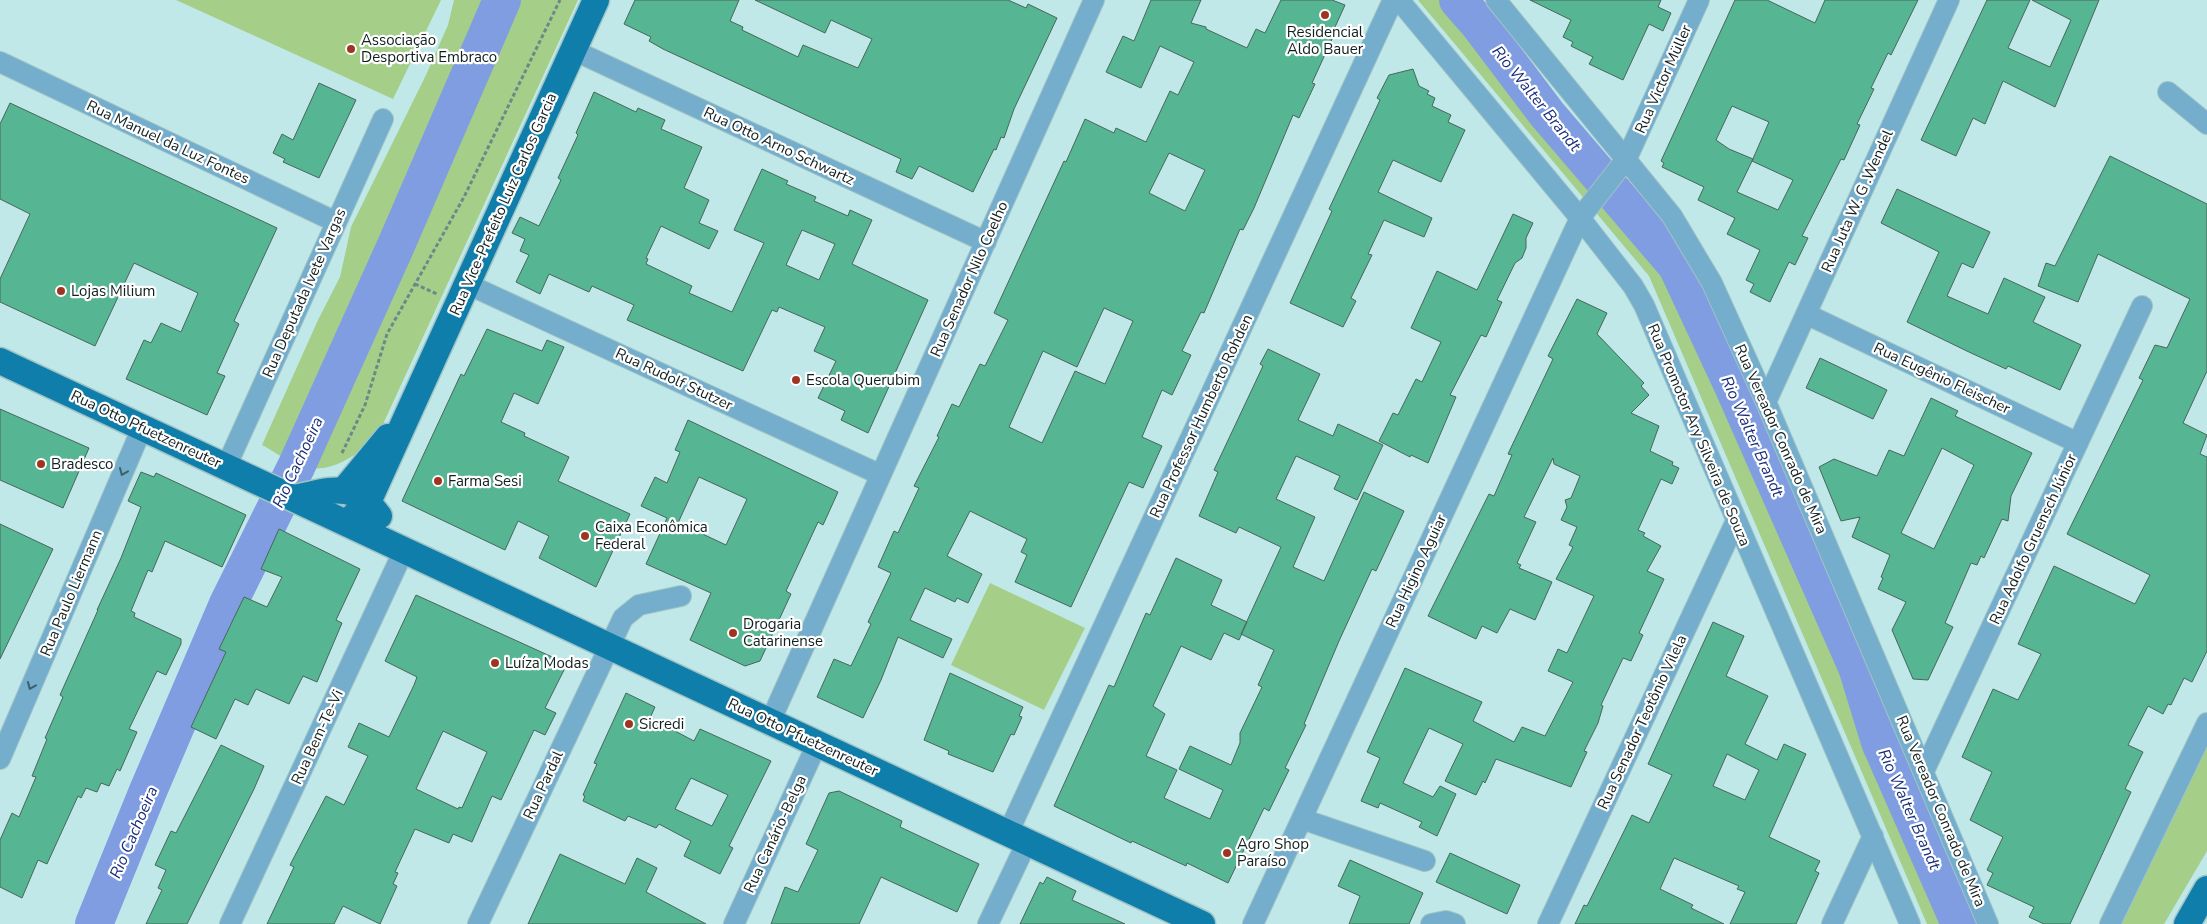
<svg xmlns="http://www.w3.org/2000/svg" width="2207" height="924" viewBox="0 0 2207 924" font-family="'Nunito Sans',sans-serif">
<rect width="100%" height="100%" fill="#c0e8e9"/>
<!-- green -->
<path fill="#a5ce88" d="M176,0H441L393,99Z
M454,0H578L378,435C357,456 327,478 296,464C284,459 273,451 262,445L318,320L340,277L351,227L426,75L448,25Z
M1418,0H1466L1692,278L1976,924H1927L1649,276Z
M990,583L1085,628L1044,710L951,665Z
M2207,746V851L2164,924H2119Z"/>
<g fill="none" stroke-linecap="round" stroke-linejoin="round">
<!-- river -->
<path stroke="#819de1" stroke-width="38" d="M1458,0L1479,24L1547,114L1677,266L1733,386L1857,667L1880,742L1960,924
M94,924L148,791L228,604L297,465L397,243L502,0"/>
</g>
<!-- building -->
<path fill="#56b592" stroke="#48675a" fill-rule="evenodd" d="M635,0H739L730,21L743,27L742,30L798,57L803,45L858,68L872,39L831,20L825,33L755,0H1008L1026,8L1028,4L1057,18L1014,109L1004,138L1001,137L996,150L994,149L973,192L919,166L912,179L896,172L901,159L663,49L649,41L651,37L624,24Z
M1151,0H1201L1191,23L1206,27V29L1247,48L1256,29L1265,33L1281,0H1332L1345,5L1331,36L1333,37L1312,83L1315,84L1299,118L1293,115L1254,208L1243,230L1240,229L1204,313L1201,312L1182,351L1191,355L1172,395L1162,390L1142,437L1162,446L1143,488L1129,482L1071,607L1015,582L1027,555L1021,552L1027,539L970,511L947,556L982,574L968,603L957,598L955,602L925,588L910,620L952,639L943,658L898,637L881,680L863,718L817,697L834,659L851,666L871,624L868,622L891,573L878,567L894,531L898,533L919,488L914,486L939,437L937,436L952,404L959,407L980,364L985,366L1008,320L994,313L1064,161L1066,162L1085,119L1114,133L1116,128L1146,142L1170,91L1178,95L1194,62L1160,46L1141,88L1106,72L1123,36L1134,41ZM1169,153L1205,170L1185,211L1149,193ZM1104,308L1133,321L1105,384L1075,371L1042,443L1009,427L1043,351L1077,367Z
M1530,0H1661L1658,7L1671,13L1663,31L1649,24L1623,80L1589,64L1593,57L1571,46L1573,42L1563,37L1571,20Z
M1735,0H1767L1815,23L1825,0H1918L1891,55L1888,53L1871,88L1874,89L1857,124L1860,125L1844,160L1841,159L1802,236L1808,238L1795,265L1789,262L1770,302L1750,292L1754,284L1746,280L1760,250L1727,234L1735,218L1698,200L1704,187L1662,167L1664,163L1661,161ZM1732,106L1769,122L1752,161L1793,180L1778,210L1737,192L1753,159L1729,149L1716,140Z
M1987,0H2030L2008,48L2050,67L2071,20L2032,0H2099L2055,107L2003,81L1985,124L1973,118L1956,156L1921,140Z
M1413,69L1419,86L1429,91L1427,94L1435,98L1432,106L1451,115L1448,122L1465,130L1441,182L1393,160L1378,192L1432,218L1424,237L1384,220L1368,254L1372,255L1351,298L1356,301L1343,327L1290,303L1332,211L1329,209L1380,100L1377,98L1389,75Z
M319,83L356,100L319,178L283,162L285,159L273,153L282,134L293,140Z
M594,92L636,112L638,108L665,120L661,129L702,147L684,188L709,200L699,223L718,231L709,249L661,226L646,258L648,259L646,264L692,286L689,293L732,312L764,243L734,230L762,169L788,181L786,184L816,197L814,201L848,216L850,210L872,220L852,264L928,300L868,433L841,420L845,411L818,398L836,361L814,351L825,327L779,307L777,312L772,310L743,371L627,320L634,305L592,286L589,292L549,274L540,294L516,282L529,255L520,251L525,239L512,233L520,217L539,226L561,180L558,178L578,135L576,133ZM802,230L835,244L819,280L786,265Z
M10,103L277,228L234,321L239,324L217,373L225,376L207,415L126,379L144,340L151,343L161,323L181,332L198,293L134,263L95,346L0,302V279L30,214L0,199V124Z
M2110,156L2207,204V371L2183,423L2207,435L2200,454L2207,457V651L2192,682L2184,678L2171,705L2168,704L2163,714L2148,706L2128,745L2143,752L2125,789L2131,792L2070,924H2044L2029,917L2034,907L1987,885L1993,873L1987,870L2003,837L1970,820L1992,772L1962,757L1993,689L2018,700L2041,654L2018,644L2054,566L2135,604L2150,575L2067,534L2143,380L2139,378L2155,345L2167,348L2190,299L2098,254L2078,302L2038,286L2046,263L2055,266Z
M1897,189L1990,232L1973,268L1962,263L1947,296L1988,314L2004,278L2045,297L2033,322L2081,345L2060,390L2008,366L2006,369L1971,353L1907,322L1939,252L1881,223Z
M1513,214L1533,223L1526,238V248L1522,258L1515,263L1497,300L1502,302L1486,337L1481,335L1450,395L1456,397L1428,463L1411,455L1410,457L1379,441L1393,413L1398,415L1416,379L1422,382L1441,342L1411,328L1437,271L1477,290Z
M1577,299L1607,313L1597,334L1644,383L1641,386L1649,395L1631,413L1659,426L1650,451L1673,462L1672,465L1679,468L1672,484L1661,479L1638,530L1645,533L1643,536L1661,546L1647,571L1664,579L1639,633L1643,635L1631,661L1623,658L1601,705L1603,706L1598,723L1584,751L1587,752L1571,787L1496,759L1485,783L1483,781L1476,795L1445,781L1463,744L1429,728L1403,783L1433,797L1440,786L1456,794L1437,836L1419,827L1422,822L1380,803L1378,808L1361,801L1380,758L1367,752L1405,668L1482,702L1473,721L1514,742L1522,727L1545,736L1573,682L1548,671L1558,649L1567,653L1594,596L1556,579L1573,547L1569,545L1577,527L1561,520L1567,507L1565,500L1571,498L1580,476L1554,464L1553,458L1524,517L1536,522L1517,563L1521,565L1519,568L1552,582L1535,620L1510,609L1497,633L1482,626L1476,639L1428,616L1489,494L1494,496L1512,455L1508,454L1553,359L1548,356Z
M487,329L542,351L547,340L564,347L538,404L514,393L501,422L525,433L524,436L569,457L558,481L630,514L596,587L539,558L549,536L518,521L505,550L402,501L461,374L464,376Z
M1268,349L1320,374L1298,420L1333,436L1338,424L1383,445L1357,500L1334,489L1340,476L1296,456L1276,499L1315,517L1293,567L1324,581L1364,492L1404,511L1376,571L1372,569L1339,641L1304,724L1306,725L1285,768L1289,770L1269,811L1264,808L1228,883L1187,863L1186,866L1132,841L1131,843L1054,806L1109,685L1114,687L1146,613L1150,615L1176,558L1222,580L1211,605L1247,622L1239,640L1224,633L1211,660L1181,646L1153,706L1165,714L1146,756L1177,770L1164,798L1210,819L1223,790L1179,769L1190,746L1231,765L1240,743V733L1262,687L1258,685L1274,650L1241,634L1281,547L1239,527L1236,533L1199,516L1218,472L1214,470L1263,366L1260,364Z
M1820,358L1887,390L1873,419L1806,388Z
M1931,398L1958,411L1955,416L2032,453L2011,496L2008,521L2002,519L1984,558L1981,556L1977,565L1971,563L1945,623L1953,627L1928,680L1913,679L1892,630L1906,602L1878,589L1883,578L1881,577L1890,555L1852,537L1860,517L1841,521L1819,467L1834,459L1877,476L1889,450L1904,456ZM1942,448L1974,465L1934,549L1901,533Z
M0,409L89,448L63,508L0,480Z
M688,420L838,492L823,525L818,522L786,591L791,594L760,661L745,666L690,640L711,593L646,564L667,518L641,506L655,477L667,483L680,452L675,450ZM699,477L747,499L726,545L675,521L678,523Z
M141,472L154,477L156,473L246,515L222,567L165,541L152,572L148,570L131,611L135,613L134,617L181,639V644L166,675L157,671L129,729L137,732L120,771L117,769L109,786L101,783L97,792L86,788L81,798L78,796L47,864L38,860L22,898L0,887V840L12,813L19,817L36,777L32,776L47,739L45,738L63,697L60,695L98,610H97L121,558L141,507L128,501Z
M0,524L53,549L0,659Z
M279,529L360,569L336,620L342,623L317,682L303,676L289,704L256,689L248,705L235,699L216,739L191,727L226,652L219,649L244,597L267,607L282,577L261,569Z
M416,595L561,661L564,670L545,708L556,713L545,735L534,730L501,800L492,796L472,842L453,834L449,843L415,829L395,872L398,873L393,884L397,886L380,924L343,906L334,924H267L294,867L290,865L326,796L344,805L368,756L348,747L359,723L389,737L414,685L417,677L385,661ZM443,731L487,752L462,808L459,807L458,809L416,789Z
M1713,622L1744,636L1726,676L1768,696L1745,744L1777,760L1784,744L1806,754L1769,837L1820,861L1815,871L1819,873L1796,924H1730L1745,892L1737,889L1739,886L1674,858L1660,889L1693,905L1691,908L1724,924H1575L1584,905L1587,906L1632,815L1649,823L1672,775L1648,764ZM1727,754L1759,770L1745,800L1713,786Z
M950,673L1023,707L1019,716L1022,717L1014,735L1011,734L993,772L948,754L949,751L924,740Z
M626,693L655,707L650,718L694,741L700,729L771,761L729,846L733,848L720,874L684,856L691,841L659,824L656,828L628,816L625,821L583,801L585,796L583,795L597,764L594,763ZM691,778L728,795L712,826L675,809Z
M221,745L264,766L254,789L187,924H146L162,890L158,888L166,870L155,865L171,831L176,833Z
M839,791L902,821L900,827L979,864L957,912L881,877L859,924H771L785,887L798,892L818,850L806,844L829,793Z
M1450,853L1520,885L1507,914L1436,882Z
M560,854L625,884L637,858L657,868L646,892L706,924H528Z
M1350,860L1423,893L1409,924H1349L1360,896L1338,886Z
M1047,877L1076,891L1072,900L1125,924H1020L1040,882L1043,884Z"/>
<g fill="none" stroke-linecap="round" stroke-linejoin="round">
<defs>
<path id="minor" d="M1399,0L1580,218L1633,286L1644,305L1910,924
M1496,0L1672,216L1712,283L1766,402L1988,924
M573,50L986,242
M0,62L336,222
M2168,92L2207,124
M467,284L881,475
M1806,314L2078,443
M1766,402L1949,0
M226,467L383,119
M770,722L1094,0
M0,759L142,428
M1924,771L2142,306
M1302,819L1425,861
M1008,833L1393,0
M230,924L404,550
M478,924L623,618L639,605L681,596
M734,924L817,744
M988,924L1027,842
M1253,924L1580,218L1627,158L1699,0
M1431,924L1446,921L1455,924
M1548,924L1736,521
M1832,924L1873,836
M2110,924L2207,723"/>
<path id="major" d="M0,361L1202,924
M345,489L388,437
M293,498C332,491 351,479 379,516
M347,523L368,502L596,0
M2187,924L2207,889"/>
</defs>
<!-- minor casing -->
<use href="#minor" stroke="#a0c4c5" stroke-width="22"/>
<!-- major casing -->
<use href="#major" stroke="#a0c4c5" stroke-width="29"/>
<!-- path -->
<path stroke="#6c8989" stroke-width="3" stroke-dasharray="4 2.5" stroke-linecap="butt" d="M415,284L437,294
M342,453L365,405L387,334L464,197L560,0"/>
<!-- minor -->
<use href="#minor" stroke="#75adcc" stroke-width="20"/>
<!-- major -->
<use href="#major" stroke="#0f7eab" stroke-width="26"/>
</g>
<!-- one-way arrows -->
<defs><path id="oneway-chevron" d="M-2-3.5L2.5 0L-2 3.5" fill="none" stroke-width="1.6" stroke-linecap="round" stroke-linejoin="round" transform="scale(1.25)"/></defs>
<g stroke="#3d5f6d">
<use href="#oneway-chevron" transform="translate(123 472) rotate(113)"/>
<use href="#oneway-chevron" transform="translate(31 686) rotate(113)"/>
</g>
<!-- markers -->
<g fill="#9f3521" stroke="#fff" stroke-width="2">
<circle cx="1325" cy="15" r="5"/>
<circle cx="351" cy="49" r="5"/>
<circle cx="61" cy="291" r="5"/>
<circle cx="796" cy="380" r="5"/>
<circle cx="41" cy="464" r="5"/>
<circle cx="438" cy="481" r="5"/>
<circle cx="585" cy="536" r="5"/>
<circle cx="733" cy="633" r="5"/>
<circle cx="495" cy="663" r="5"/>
<circle cx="629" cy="724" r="5"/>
<circle cx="1227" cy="853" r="5"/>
</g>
<g text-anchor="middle" stroke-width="4.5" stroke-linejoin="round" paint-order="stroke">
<!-- poi labels -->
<g font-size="15" fill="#101f1f" stroke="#fff" text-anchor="start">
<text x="1325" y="37" text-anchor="middle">Residencial<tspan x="1325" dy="17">Aldo Bauer</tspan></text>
<text x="361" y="45">Associação<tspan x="361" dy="17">Desportiva Embraco</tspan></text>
<text x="71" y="296">Lojas Milium</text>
<text x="806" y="385">Escola Querubim</text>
<text x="51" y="469">Bradesco</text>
<text x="448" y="486">Farma Sesi</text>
<text x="595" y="532">Caixa Econômica<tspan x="595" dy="17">Federal</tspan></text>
<text x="743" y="629">Drogaria<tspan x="743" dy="17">Catarinense</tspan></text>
<text x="505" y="668">Luíza Modas</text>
<text x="639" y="729">Sicredi</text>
<text x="1237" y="849">Agro Shop<tspan x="1237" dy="17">Paraíso</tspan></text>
</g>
<!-- street labels -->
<g font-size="15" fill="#101f1f" stroke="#fff">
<text transform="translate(1663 79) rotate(-66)" y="5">Rua Victor Müller</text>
<text transform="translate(168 142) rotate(25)" y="5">Rua Manuel da Luz Fontes</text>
<text transform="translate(779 146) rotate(25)" y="5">Rua Otto Arno Schwartz</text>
<text transform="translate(1857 201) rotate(-66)" y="5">Rua Juta W. G .Wendel</text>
<text transform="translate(503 204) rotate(-66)" y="5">Rua Vice-Prefeito Luiz Carlos Garcia</text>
<text transform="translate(969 279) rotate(-66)" y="5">Rua Senador Nilo Coelho</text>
<text transform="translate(304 293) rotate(-66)" y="5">Rua Deputada Ivete Vargas</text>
<text transform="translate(1942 378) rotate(25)" y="5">Rua Eugênio Fleischer</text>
<text transform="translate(674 379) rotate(25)" y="5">Rua Rudolf Stutzer</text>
<text transform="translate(1201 416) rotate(-65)" y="5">Rua Professor Humberto Rohden</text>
<text transform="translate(146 429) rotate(25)" y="5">Rua Otto Pfuetzenreuter</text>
<text transform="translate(1699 435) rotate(67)" y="5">Rua Promotor Ary Silveira de Souza</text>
<text transform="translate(1781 439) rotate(66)" y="5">Rua Vereador Conrado de Mira</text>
<text transform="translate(2033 539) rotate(-65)" y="5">Rua Adolfo Gruensch Júnior</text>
<text transform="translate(1416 571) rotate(-65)" y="5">Rua Higino Aguiar</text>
<text transform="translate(71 593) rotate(-67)" y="5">Rua Paulo Liermann</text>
<text transform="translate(1642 722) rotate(-65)" y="5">Rua Senador Teotônio Vilela</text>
<text transform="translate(317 737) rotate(-65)" y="5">Rua Bem-Te-Vi</text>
<text transform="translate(803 737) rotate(25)" y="5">Rua Otto Pfuetzenreuter</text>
<text transform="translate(543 785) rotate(-65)" y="5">Rua Pardal</text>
<text transform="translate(1941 811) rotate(67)" y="5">Rua Vereador Conrado de Mira</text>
<text transform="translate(775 834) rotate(-65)" y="5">Rua Canário-Belga</text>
</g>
<!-- water labels -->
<g font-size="16" font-style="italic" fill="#182e7c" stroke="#fff">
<text transform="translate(1537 98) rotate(51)" y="6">Rio Walter Brandt</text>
<text transform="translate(1753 436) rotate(66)" y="6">Rio Walter Brandt</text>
<text transform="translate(297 462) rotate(-65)" y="6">Rio Cachoeira</text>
<text transform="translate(1910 809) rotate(66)" y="6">Rio Walter Brandt</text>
<text transform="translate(133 832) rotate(-67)" y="6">Rio Cachoeira</text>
</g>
</g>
</svg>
